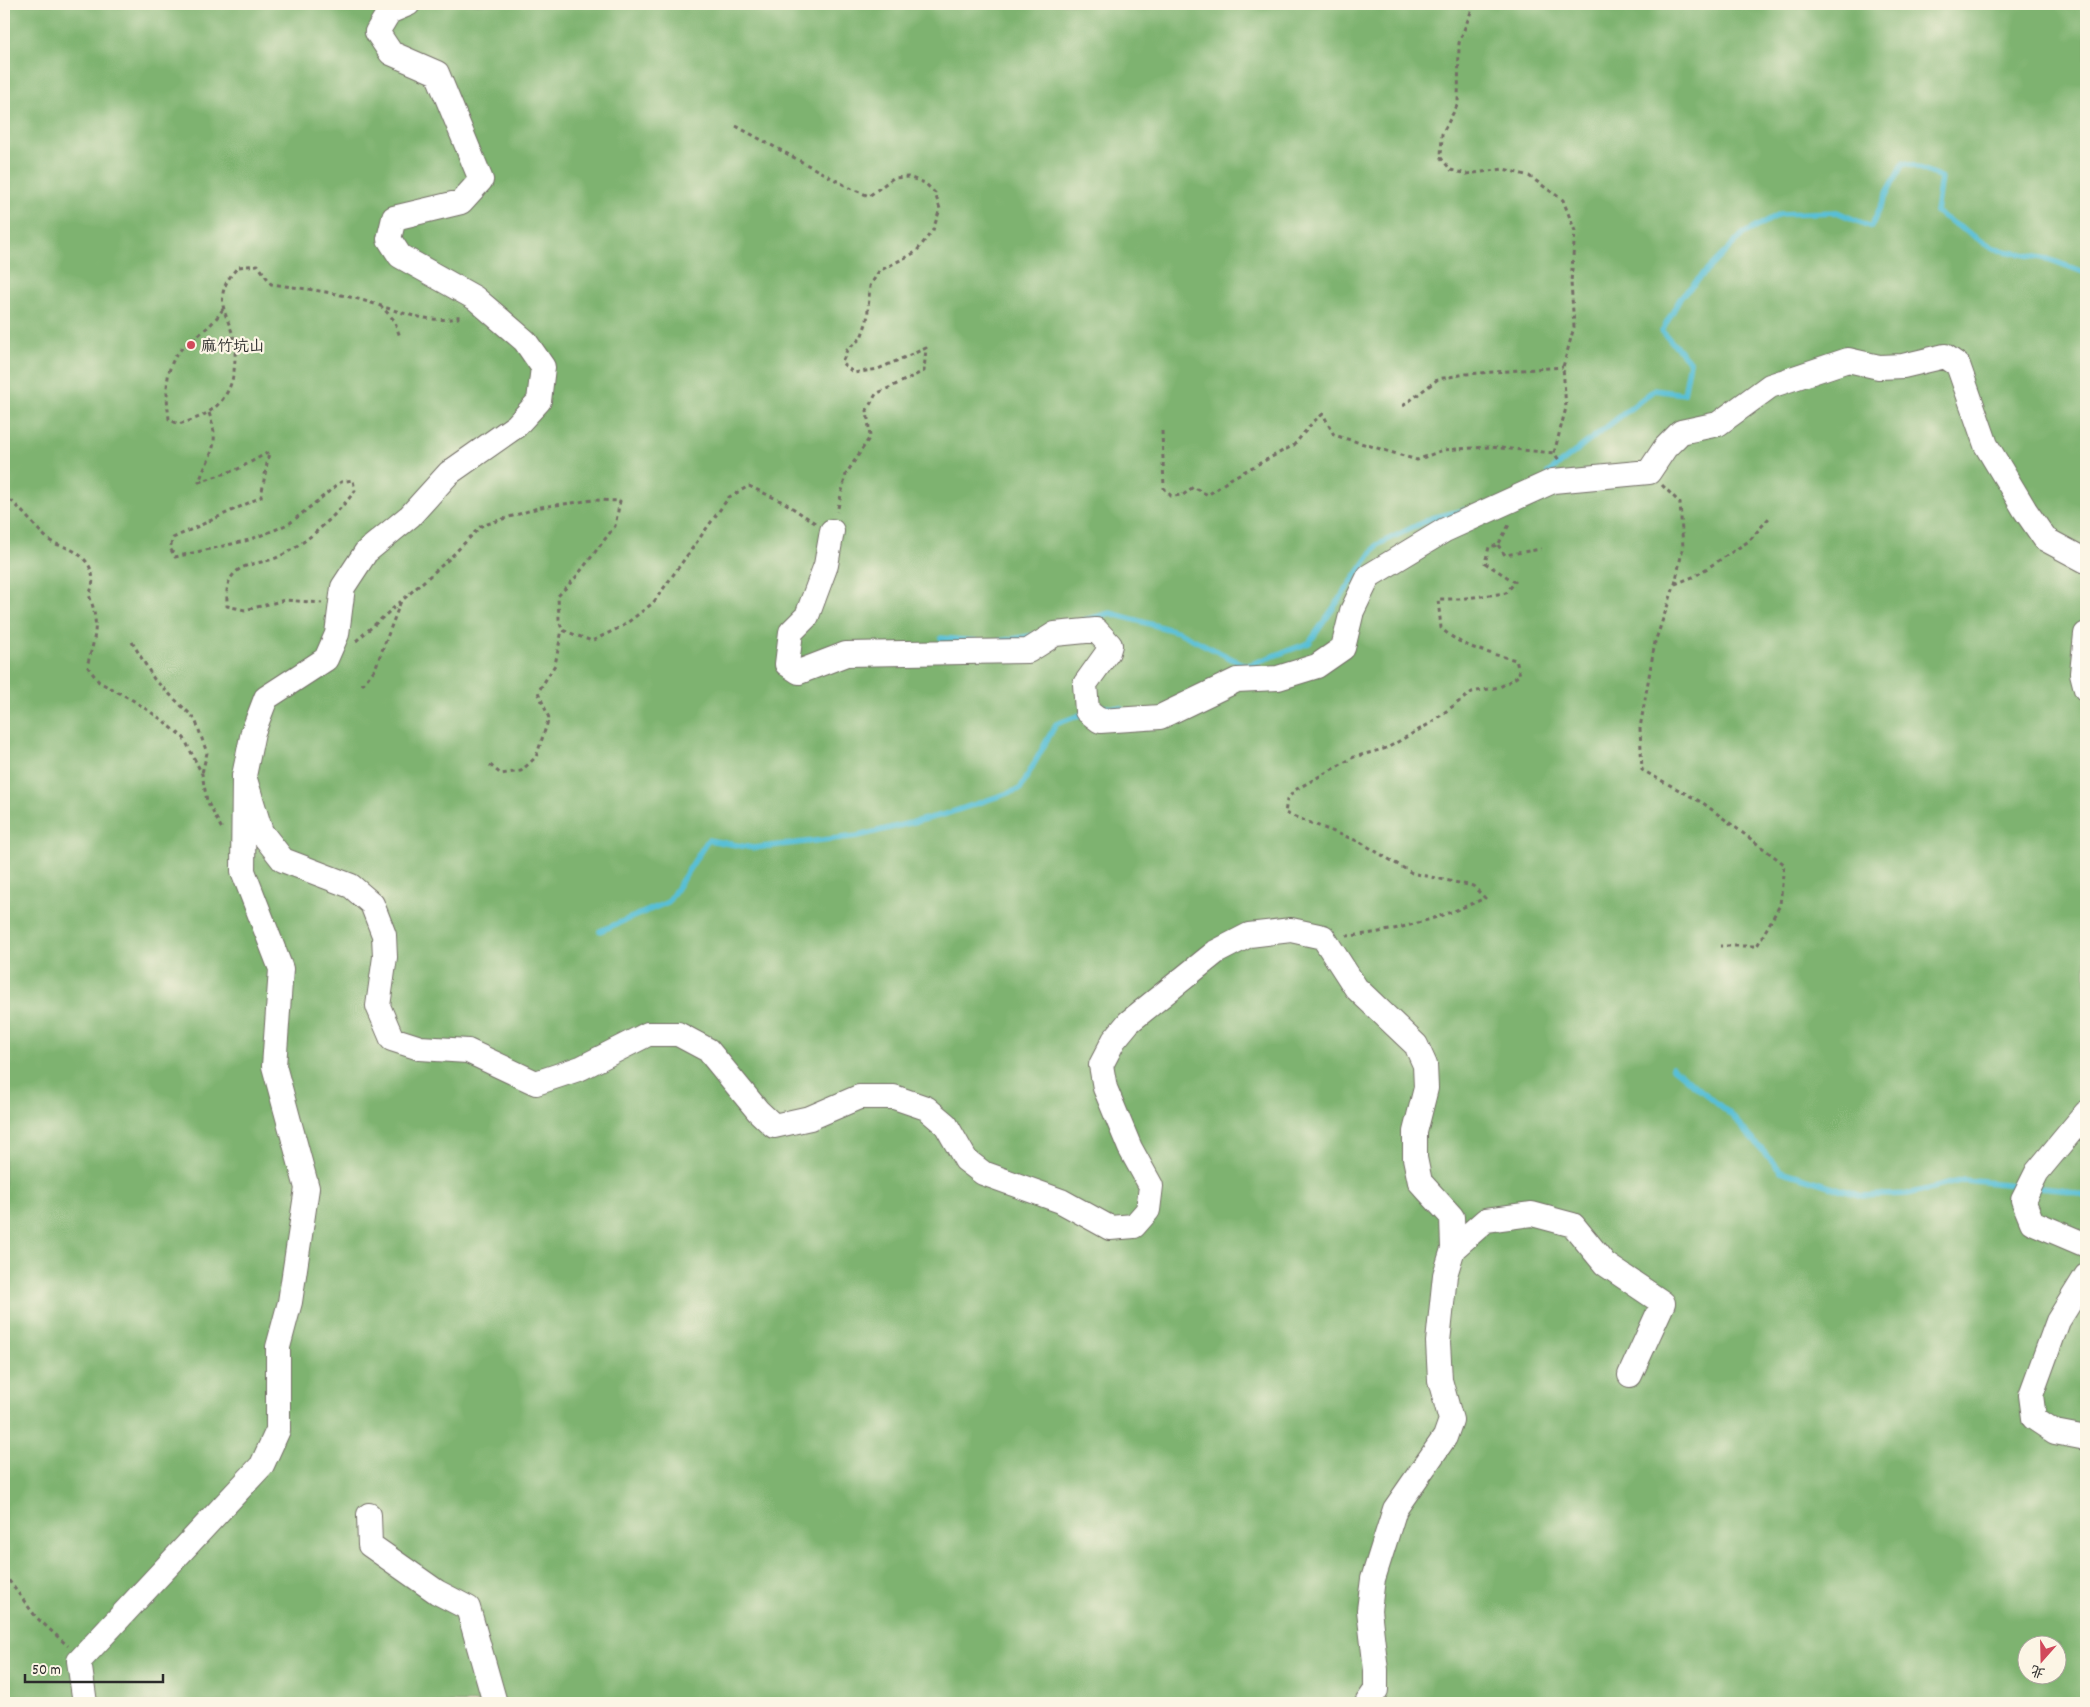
<svg xmlns="http://www.w3.org/2000/svg" width="2090" height="1707" viewBox="0 0 2090 1707" font-family="Dekko,'LXGW WenKai TC',sans-serif">
<rect width="100%" height="100%" fill="#fcf5e5"/>
<filter id="ink" filterUnits="userSpaceOnUse"><feTurbulence type="fractalNoise" baseFrequency=".02" numOctaves="2"/><feDisplacementMap in="SourceGraphic" scale="10" xChannelSelector="R" yChannelSelector="G"/><feConvolveMatrix kernelMatrix="1 2 1 2 8 2 1 2 1" color-interpolation-filters="sRGB"/></filter>
<filter id="wash" filterUnits="userSpaceOnUse"><feTurbulence type="fractalNoise" baseFrequency=".0096" numOctaves="4" result="noise"/><feDisplacementMap in="SourceGraphic" scale="20" xChannelSelector="R" yChannelSelector="G"/><feGaussianBlur stdDeviation="1.12" result="paint"/><feColorMatrix in="noise" values="0 0 0 0 0 0 0 0 0 0 0 0 0 0 0 0 0 1.4 0 .05"/><feComposite in="paint" operator="in"/></filter>
<g filter="url(#wash)">
<rect width="100%" height="100%" fill="#f8e9d4"/>
<!-- forest -->
<path fill="#7eb36f" stroke="#546f4d" fill-rule="evenodd" d="M4,4H2086V1703H4ZM2028,1644H2058V1674H2028Z"/>
<g fill="none" stroke-linecap="round" stroke-linejoin="round">
<!-- stream -->
<path stroke="#58bfd6" stroke-width="5.5" d="M1548,473L1654,390L1684,394L1690,362L1662,331L1681,297L1743,234L1780,214L1837,212L1871,227L1889,189L1904,162L1941,177L1936,212L1994,249L2048,259L2086,273
M1085,620L1110,613L1179,632L1244,665
M941,638L976,641
M1000,641L1036,635
M1232,671L1309,643L1377,545L1432,518L1464,510
M1096,709L1101,707L1121,708
M600,931L668,902L708,840L753,848L858,836L946,814L1020,789L1056,724L1083,714
M1672,1067L1730,1114L1781,1171L1862,1196L1908,1194L1964,1180L2025,1186
M2037,1187L2062,1189L2086,1197"/>
</g>
</g>
<g filter="url(#ink)">
<g fill="none" stroke-linecap="round" stroke-linejoin="round">
<defs>
<path id="minor" d="M832,531L826,565L807,616L791,632L787,664L799,672L846,654L1028,651L1055,634L1096,630L1110,645L1108,652L1085,684L1087,711L1100,721L1160,717L1237,680L1278,678L1317,666L1343,648L1352,611L1369,576L1445,530L1553,481L1649,472L1665,448L1681,432L1718,424L1770,386L1848,360L1879,367L1903,366L1945,356L1958,365L1986,445L2025,510L2045,539L2086,561
M2086,634L2082,673L2086,689
M244,776L261,832L283,860L351,886L372,904L384,935L385,957L378,1006L392,1039L420,1048L468,1051L536,1083L581,1068L648,1034H678L708,1050L758,1111L774,1126L810,1118L859,1097H894L926,1108L946,1125L966,1160L983,1173L1061,1201L1110,1228L1134,1226L1148,1210L1151,1186L1130,1148L1105,1088L1101,1065L1114,1040L1129,1022L1216,952L1249,935L1291,930L1323,937L1356,988L1416,1045L1425,1065L1426,1088L1415,1132V1158L1420,1182L1452,1217L1453,1249L1445,1275L1438,1342L1440,1380L1451,1420L1445,1437L1395,1509L1373,1579L1369,1610L1376,1670V1690L1367,1703
M2086,1113L2037,1172L2023,1200L2032,1222L2086,1245
M1453,1249L1486,1220L1532,1214L1573,1225L1605,1264L1663,1303L1630,1375
M2086,1276L2058,1321L2031,1395L2034,1418L2055,1432L2086,1438
M369,1515L370,1545L437,1592L468,1608L495,1703
M85,1703L79,1661L262,1465L278,1430V1347L290,1302L307,1188L274,1066L281,969L243,871L244,776L253,732L266,698L326,659L337,634L343,587L366,552L410,516L449,473L516,426L539,401L543,367L525,341L475,298L400,256L389,239L394,218L461,202L481,180L437,73L391,53L377,32L389,12L408,4"/>
</defs>
<!-- minor casing -->
<use href="#minor" stroke="#736e66" stroke-width="26"/>
<!-- path -->
<path stroke="#736e66" stroke-width="3" stroke-dasharray="4 4" stroke-linecap="butt" d="M1474,4L1459,43L1458,104L1442,134L1441,158L1451,170L1467,174L1504,169L1529,176L1563,200L1575,231L1571,282L1574,327L1563,367L1566,408L1554,453L1559,460
M736,126L850,188L869,196L893,178L908,177L925,183L935,193L940,209L933,230L916,252L879,271L870,286L867,321L861,338L847,350L842,363L854,373L878,369L926,348L924,371L876,394L867,410L870,437L846,474L837,512
M380,305L394,320L400,337
M223,309C211,327 203,331 187,344C163,362 166,392 169,419L178,424C208,417 229,403 234,371C235,361 236,350 234,340C231,324 220,310 223,293C225,282 231,275 238,267L258,265L271,284C299,288 326,291 354,298C387,306 423,325 458,318V313
M1403,406L1438,379L1466,374L1563,367
M209,413C221,446 210,452 199,482L238,469L269,452L261,497L173,538L170,548L175,557L249,540L277,529L290,523L341,482L353,480L355,491C335,516 309,542 280,556C268,563 247,562 237,571C225,581 227,592 227,606L245,610L285,600L322,603
M1162,431L1164,488L1171,496L1183,495L1193,487L1208,495L1232,478L1294,445L1313,422L1323,414L1334,435L1417,460L1443,450L1490,447L1554,453
M1662,485L1680,503L1683,547L1675,584L1655,642L1640,728L1642,770L1703,803L1784,864L1780,905L1757,946H1720
M4,495C21,507 32,525 48,539C54,545 65,546 72,550C90,560 98,576 89,595C100,623 95,638 87,666L99,682L131,699L161,719L184,738L202,774L207,801L223,831
M1498,545L1505,555L1541,549
M1675,584L1695,576L1749,541L1769,518
M356,641L449,559L481,526L541,507L594,500L620,501L615,526L576,577L558,596L559,619L562,630L592,641L623,626L653,603L729,497L749,486L785,503L815,523
M132,642L154,679L195,719L207,753L202,773
M362,685L375,669L401,601
M490,765L501,774L521,771L536,757L549,718L538,692L555,665L562,630
M1346,936C1393,933 1443,917 1485,898L1473,886L1412,873L1360,842L1285,813L1287,800L1295,790L1354,757L1387,748L1429,724L1472,692L1500,687L1520,675L1516,660C1489,653 1462,648 1441,628L1438,599H1459L1506,593L1515,582L1485,563L1489,547L1498,545L1510,523
M4,1574L36,1617L68,1646"/>
<!-- minor -->
<use href="#minor" stroke="#fff" stroke-width="24"/>
</g>
</g>
<!-- markers -->
<circle fill="#d1495b" stroke="#fcf5e5" stroke-width="2" cx="191" cy="345" r="5"/>
<g text-anchor="middle" stroke-width="4.5" stroke-linejoin="round" paint-order="stroke">
<!-- poi labels -->
<g font-size="16" fill="#2b2b2b" stroke="#fcf5e5" text-anchor="start">
<text x="201" y="351">麻竹坑山</text>
</g>
</g>
<!-- margin -->
<rect width="2090" height="1707" fill="none" stroke="#fcf5e5" stroke-width="20"/>
<!-- north arrow -->
<g transform="translate(2042 1660) rotate(200)"><circle r="24" fill="#fcf5e5" stroke="#a8a49b"/>
<path d="M0-4L9 19L0 12L-9 19Z" fill="#d1495b"/>
<text y="-8" font-size="14" font-weight="bold" text-anchor="middle" fill="#2b2b2b">北</text>
</g>
<!-- scale -->
<path d="M25 1674v8h138v-8" fill="none" stroke="#2b2b2b" stroke-width="2.5"/>
<text x="32" y="1674" font-size="15" fill="#2b2b2b" stroke="#fcf5e5" stroke-width="4" paint-order="stroke">50 m</text>
</svg>
